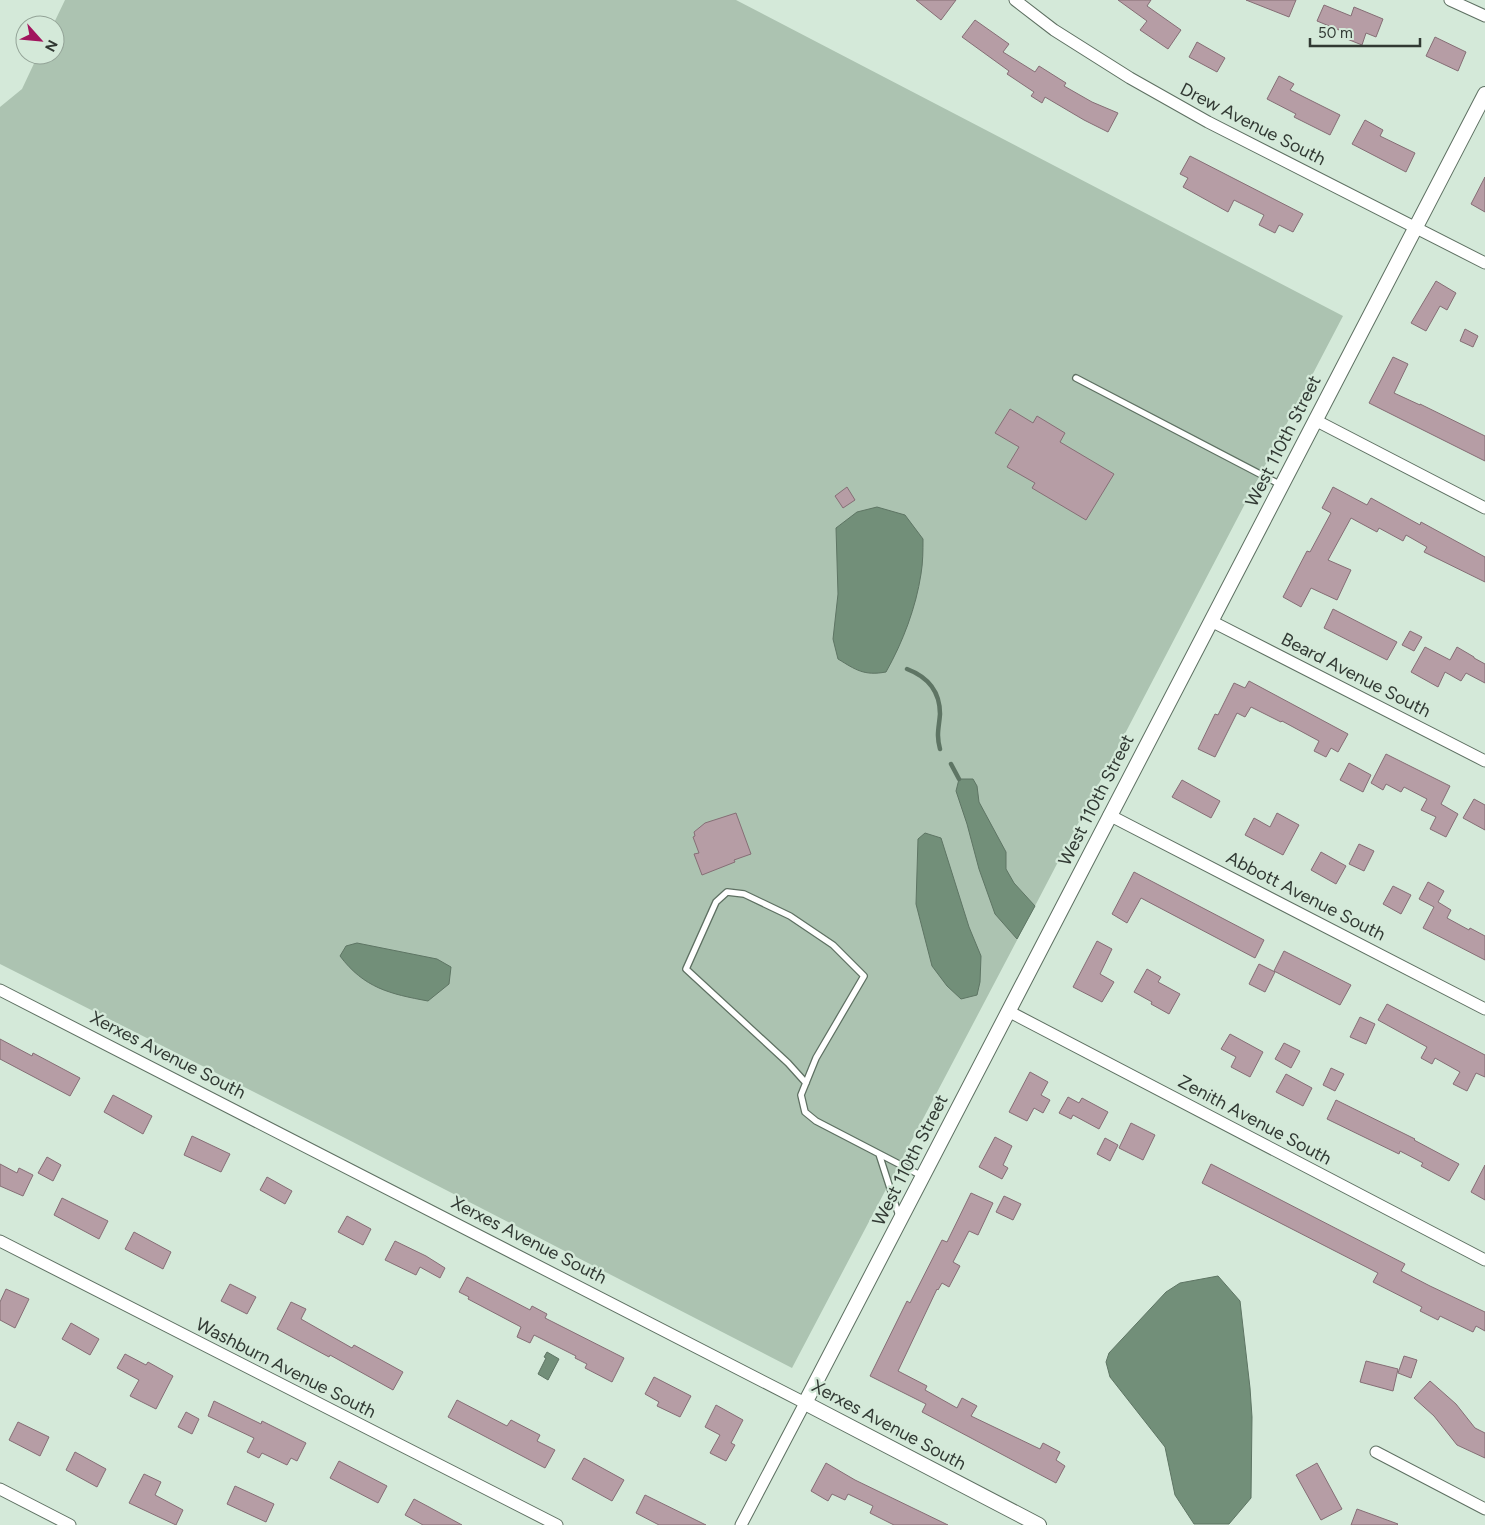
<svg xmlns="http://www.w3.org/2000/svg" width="1485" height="1525" viewBox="0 0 1485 1525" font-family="Figtree,sans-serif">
<rect width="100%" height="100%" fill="#d4e9d9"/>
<!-- green -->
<path fill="#acc3b1" d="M65,0H736L1343,316L1035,906L792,1368L345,1138L0,964V107L22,89L38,55H55V25H53Z"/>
<!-- water -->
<path fill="#728f79" stroke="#5e7564" d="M877,507L905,515L923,539C923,550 923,562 921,574C916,607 903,642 886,672C864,676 856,670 838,659L833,639L838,594L836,528L857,512Z
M959,779H973L977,786L979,802L1006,852V869L1014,883L1035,906L1017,939L995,914L979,869L967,824L956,791Z
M925,833L941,838L969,927L981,956L980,982L977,995L961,999L947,986L932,966L916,904L918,839Z
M357,943L437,959L451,967L449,984L428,1001C390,994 364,988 340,956L346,946Z
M1218,1276L1240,1301L1250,1388L1252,1417L1251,1498L1229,1524H1194L1175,1495L1165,1447L1110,1377L1106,1362L1109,1353L1166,1292L1180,1283Z
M547,1352L559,1359L548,1380L538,1374L546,1358L544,1357Z"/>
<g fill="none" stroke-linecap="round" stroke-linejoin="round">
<!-- stream -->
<path stroke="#5e7564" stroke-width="4.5" d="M907,669C928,677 940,691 940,714C939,728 936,734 940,749
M951,764L959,779"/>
</g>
<!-- building -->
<path fill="#b69da5" stroke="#856e75" d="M916,0H956L941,20Z
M1118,0H1151L1147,6L1181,30L1168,49L1140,30L1147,21Z
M1246,0H1296L1289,17Z
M1324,5L1351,16L1354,7L1383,19L1376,37L1366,33L1362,45L1342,37L1344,32L1317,21Z
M975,20L1009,44L1003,52L1035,72L1039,66L1066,83L1064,86L1092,102L1118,113L1108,132L1084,120L1045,97L1042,103L1031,96L1034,92L1007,74L1009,71L962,37Z
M1435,37L1466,52L1458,71L1426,56Z
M1197,42L1225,58L1217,72L1189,57Z
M1279,76L1294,84L1290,90L1340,115L1330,135L1294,117L1296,114L1267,99Z
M1365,120L1383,130L1380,136L1415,153L1406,172L1352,144Z
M1190,156L1303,214L1293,232L1279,225L1275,233L1259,225L1264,215L1234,200L1228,212L1183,187L1188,178L1180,174Z
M1485,177V212L1471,204Z
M1436,281L1456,293L1447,310L1440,306L1426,331L1411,323Z
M1465,329L1478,336L1473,347L1460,341Z
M1393,357L1408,364L1394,393L1420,405V404L1485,436V461L1369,403Z
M1010,409L1033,423L1037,416L1065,433L1060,442L1114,474L1086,520L1032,488L1035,483L1007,467L1019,447L995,433Z
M847,487L855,500L843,508L835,496Z
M1333,487L1367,505L1371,498L1420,525L1421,522L1485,557V582L1424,552L1427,547L1406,535L1403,541L1379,528L1377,532L1351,518L1328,560L1351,570L1337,600L1311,588L1301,607L1283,597L1307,551L1310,552L1331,513L1322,508Z
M1333,609L1397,642L1387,660L1324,628Z
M1410,631L1422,637L1414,651L1402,645Z
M1425,647L1450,660L1457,647L1474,657V658L1485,664V683L1466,673L1461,681L1445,672L1438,687L1411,672Z
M1249,681L1348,734L1338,752L1331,748L1326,757L1314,751L1319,741L1282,721L1281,722L1251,707L1245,717L1237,713L1215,757L1198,749L1215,714L1218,715L1234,683L1245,688Z
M1386,754L1450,786L1441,804L1458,814L1446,837L1430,829L1436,817L1421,810L1427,799L1404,787L1401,792L1386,784L1383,790L1371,783Z
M1349,763L1371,775L1363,792L1340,780Z
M1182,780L1220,801L1211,818L1172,797Z
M1474,799L1485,805V830L1463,818Z
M736,813L751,854L734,860L735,862L702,875L694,854L699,853L693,837L695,836L694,832L705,823Z
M1277,813L1299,825L1283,855L1245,835L1254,818L1270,827Z
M1359,844L1374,851L1364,871L1349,864Z
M1321,852L1346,866L1336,884L1311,870Z
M1134,872L1264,940L1255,958L1141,898L1127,923L1112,914Z
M1428,882L1444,891L1438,902L1451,910L1447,918L1469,930L1470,928L1485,936V960L1423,928L1434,907L1419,899Z
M1393,886L1411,895L1401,914L1383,904Z
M1097,941L1112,949L1100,974L1114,982L1102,1002L1073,987Z
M1284,951L1351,985L1340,1005L1274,971Z
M1259,964L1275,972L1265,992L1249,984Z
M1147,969L1161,977L1158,982L1180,994L1169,1014L1151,1004L1152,1002L1134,992Z
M1387,1004L1485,1055V1077L1476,1073L1467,1091L1453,1084L1460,1072L1435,1058L1432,1064L1421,1058L1427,1047L1378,1020Z
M1360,1017L1375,1024L1366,1044L1350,1037Z
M1230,1034L1263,1052L1250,1077L1231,1067L1236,1057L1221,1049Z
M0,1039L32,1056L33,1053L80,1078L70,1096L0,1059Z
M1284,1043L1300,1051L1291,1068L1275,1059Z
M1331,1068L1344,1074L1335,1091L1323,1085Z
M1030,1072L1048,1082L1041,1095L1050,1100L1043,1113L1034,1108L1027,1121L1009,1112Z
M1286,1074L1312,1088L1303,1106L1276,1092Z
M113,1095L152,1116L143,1134L104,1112Z
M1068,1097L1079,1103L1082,1098L1108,1112L1099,1129L1073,1115L1071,1119L1059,1113Z
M1336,1100L1415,1139L1414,1140L1459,1164L1449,1181L1421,1166L1423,1163L1400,1151L1399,1154L1327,1119Z
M1131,1123L1155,1135L1143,1160L1119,1148Z
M192,1136L230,1154L221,1172L184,1155Z
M995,1137L1012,1146L1003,1165L1008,1168L1002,1179L979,1167Z
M1105,1138L1118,1145L1110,1161L1097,1154Z
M47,1157L61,1165L53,1181L38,1173Z
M0,1164L17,1173L19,1168L33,1175L23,1196L0,1186Z
M1211,1164L1405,1264L1401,1271L1430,1286L1485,1312V1331L1476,1326L1473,1332L1440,1316L1438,1320L1420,1311L1422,1307L1373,1282L1378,1273L1202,1183Z
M1485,1165V1200L1471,1192Z
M267,1177L292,1191L285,1204L260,1190Z
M971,1193L993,1203L978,1235L969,1231L953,1262L960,1266L949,1287L942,1283L938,1290L937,1289L898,1371L927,1386L925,1390L957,1408L962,1398L977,1406L971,1416L1040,1449L1043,1443L1060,1452L1056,1460L1065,1466L1056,1483L922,1412L926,1404L870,1376L907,1301L910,1303L942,1240L947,1242Z
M1004,1196L1021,1204L1013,1220L996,1212Z
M62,1198L108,1221L99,1239L54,1215Z
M347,1216L371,1229L363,1245L338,1232Z
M134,1232L171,1252L163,1269L125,1249Z
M395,1241L426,1256L445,1268L440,1278L420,1267L416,1275L385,1260Z
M467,1277L530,1310L532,1306L547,1314L545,1318L624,1358L612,1382L585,1368L587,1364L575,1358L576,1356L534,1335L530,1343L517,1337L521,1327L468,1299L469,1297L459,1292Z
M230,1284L256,1297L247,1314L221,1301Z
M6,1289L29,1299L15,1328L0,1320V1302Z
M291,1302L306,1309L301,1319L352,1348L354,1345L403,1372L393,1390L330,1355L329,1357L277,1329Z
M71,1323L99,1339L90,1355L62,1339Z
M125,1354L146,1365L148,1362L173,1376L156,1409L130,1396L139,1380L117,1368Z
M1404,1356L1417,1360L1411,1378L1398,1373Z
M1366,1361L1398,1369L1393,1391L1360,1382Z
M654,1377L691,1396L680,1417L657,1406L659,1402L645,1394Z
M1430,1381L1456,1404L1475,1428L1485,1433V1458L1457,1445L1434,1416L1414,1398Z
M457,1400L507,1426L511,1420L540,1435L537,1441L555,1450L545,1468L448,1417Z
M214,1401L261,1424L262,1421L306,1443L297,1461L291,1458L287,1465L262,1453L259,1458L247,1452L254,1438L208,1416Z
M716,1405L743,1420L731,1443L735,1445L726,1461L710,1453L720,1435L705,1427Z
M186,1412L199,1419L192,1434L178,1427Z
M18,1422L49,1437L40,1456L9,1440Z
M75,1452L106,1469L97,1487L66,1470Z
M584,1458L624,1480L612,1501L572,1479Z
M339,1461L387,1486L378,1503L330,1478Z
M826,1463L855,1480L948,1525H894L870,1513L873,1506L848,1494L845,1500L832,1494L828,1501L811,1491Z
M1317,1463L1342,1509L1321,1520L1296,1475Z
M144,1474L161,1482L155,1495L183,1510L176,1525L129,1503Z
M235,1486L274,1504L266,1522L227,1504Z
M645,1495L706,1525H659L636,1513Z
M414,1499L429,1507L462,1525H423L405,1515Z
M1357,1509L1398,1524L1397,1525H1351Z"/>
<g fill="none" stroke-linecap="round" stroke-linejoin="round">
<defs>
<path id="service" d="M1076,378L1281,485
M806,1083L788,1063L686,969L716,902L727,892L744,894L790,916L833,945L864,976L816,1058L801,1095L805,1112L816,1121L922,1176
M879,1154L899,1216"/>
<path id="minor" d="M1015,0L1054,30L1130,78L1208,122L1485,263
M1450,0L1485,16
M1315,420L1485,508
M1211,621L1485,761
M1109,815L1485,1009
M0,990L805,1403L741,1525
M1008,1011L1485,1260
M0,1241L557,1525
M1376,1452L1485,1509
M0,1489L70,1525"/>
<path id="tertiary" d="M1039,1525L805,1403L1485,94"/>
</defs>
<!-- service casing -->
<use href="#service" stroke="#5e7062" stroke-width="8"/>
<!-- minor casing -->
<use href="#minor" stroke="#5e7062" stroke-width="13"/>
<!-- tertiary casing -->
<use href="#tertiary" stroke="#5e7062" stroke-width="16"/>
<!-- service -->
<use href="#service" stroke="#fff" stroke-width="5.5"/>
<!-- minor -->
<use href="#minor" stroke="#fff" stroke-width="11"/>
<!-- tertiary -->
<use href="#tertiary" stroke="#fff" stroke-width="14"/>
</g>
<g text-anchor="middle" stroke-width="4.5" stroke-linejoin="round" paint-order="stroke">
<!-- street labels -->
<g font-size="18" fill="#313933" stroke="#d4e9d9">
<text transform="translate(1253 124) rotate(27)" y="6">Drew Avenue South</text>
<text transform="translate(1283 441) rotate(-63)" y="6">West 110th Street</text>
<text transform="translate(1356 675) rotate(27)" y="6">Beard Avenue South</text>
<text transform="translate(1096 800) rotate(-63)" y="6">West 110th Street</text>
<text transform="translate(1306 896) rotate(27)" y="6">Abbott Avenue South</text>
<text transform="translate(168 1055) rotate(27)" y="6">Xerxes Avenue South</text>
<text transform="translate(1255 1120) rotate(28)" y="6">Zenith Avenue South</text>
<text transform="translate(910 1160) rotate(-63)" y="6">West 110th Street</text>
<text transform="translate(529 1240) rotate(27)" y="6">Xerxes Avenue South</text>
<text transform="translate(286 1368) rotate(27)" y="6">Washburn Avenue South</text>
<text transform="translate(889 1425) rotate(28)" y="6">Xerxes Avenue South</text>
</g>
</g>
<!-- north arrow -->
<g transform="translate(40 40) rotate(117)"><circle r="24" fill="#d4e9d9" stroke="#93a397"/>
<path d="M0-4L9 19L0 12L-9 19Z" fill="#a1145d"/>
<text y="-8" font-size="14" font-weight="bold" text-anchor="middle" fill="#313933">N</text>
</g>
<!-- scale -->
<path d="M1310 38v8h110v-8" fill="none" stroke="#313933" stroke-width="2.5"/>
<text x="1318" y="38" font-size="15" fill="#313933" stroke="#d4e9d9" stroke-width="4" paint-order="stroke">50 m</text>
</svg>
